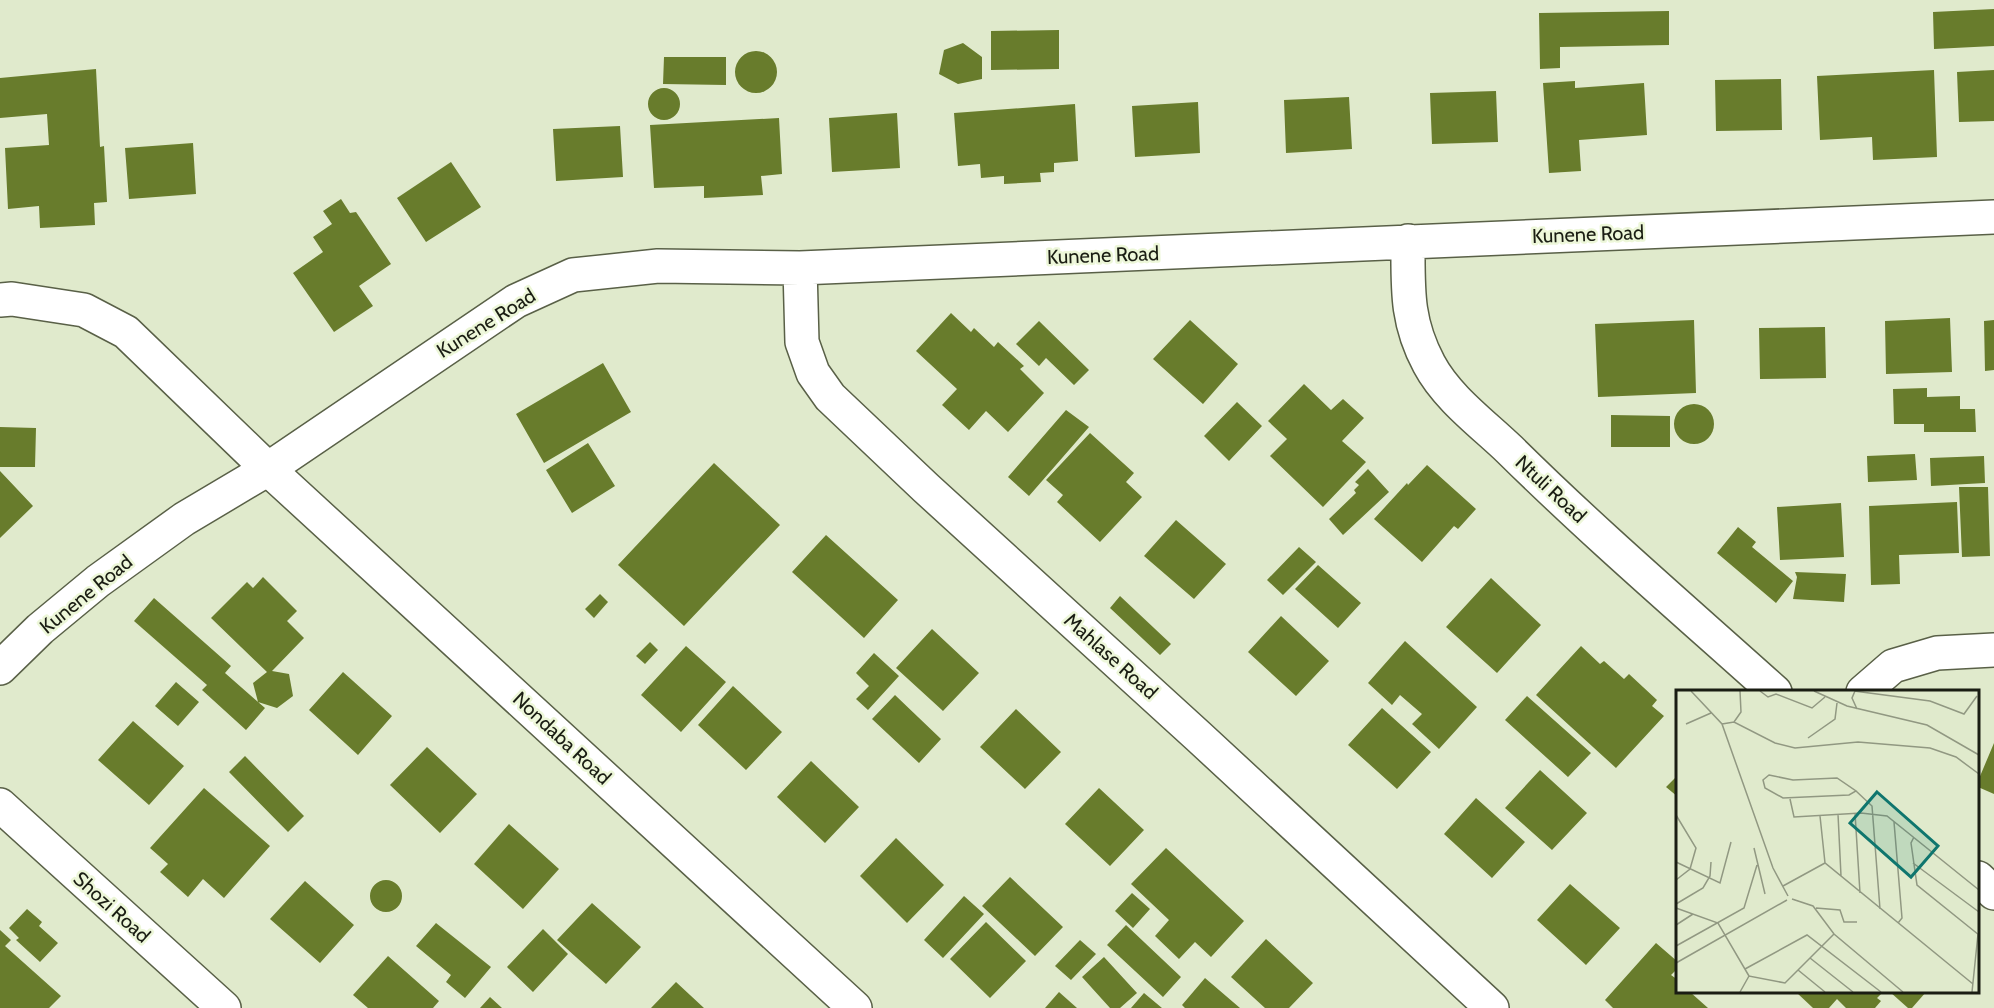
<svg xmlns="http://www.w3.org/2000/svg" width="1994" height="1008" viewBox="0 0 1994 1008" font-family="Cabin,sans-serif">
<rect width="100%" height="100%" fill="#e0eacc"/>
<!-- building -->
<path fill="#687c2c" d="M1994,9V46L1934,49L1933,12Z
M1669,11V45L1560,47V68L1540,69L1539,13Z
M1059,30V69L991,70V31Z
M963,43L982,57V79L958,84L939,74L944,50Z
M735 72a21 21 0 1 1 42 0a21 21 0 1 1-42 0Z
M664,57H726V85L663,84Z
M96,69L100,147L104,146L107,202L94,203L95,225L40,228L39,206L8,209L5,148L49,145L47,114L0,118V78Z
M1934,70L1937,157L1873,160L1872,137L1820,140L1817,76Z
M1994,70V121L1959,122L1957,72Z
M1781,79L1782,130L1716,131L1715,80Z
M1575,81V88L1644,83L1647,135L1579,140L1581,171L1549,173L1543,83Z
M648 104a16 16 0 1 1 32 0a16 16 0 1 1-32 0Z
M1496,91L1498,142L1432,144L1430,93Z
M1349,97L1352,149L1286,153L1284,100Z
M1198,102L1200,153L1135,157L1132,106Z
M1075,104L1078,161L1054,163V172L1040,173L1041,182L1004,184V176L981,178L980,164L958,166L954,113Z
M897,113L900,168L832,172L829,118Z
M779,118L782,174L761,176L763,195L704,198V186L654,188L650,125Z
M620,126L623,177L556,181L553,129Z
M193,143L196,194L129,199L125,148Z
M451,162L481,207L426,242L397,198Z
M341,199L350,213L356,212L391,264L359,286L373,306L334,332L293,273L323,252L313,237L332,224L323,211Z
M951,313L971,332L974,328L994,347L998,342L1024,366L1020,369L1044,393L1008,432L986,411L969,430L942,405L957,389L916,351Z
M1950,318L1952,372L1886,374L1885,321Z
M1190,320L1238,364L1203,404L1153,359Z
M1694,320L1696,393L1598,397L1595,324Z
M1994,320V370L1985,371L1984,321Z
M1039,321L1089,370L1074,385L1046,358L1039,366L1016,344Z
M1825,327L1826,378L1760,379L1759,328Z
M603,363L631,412L544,463L516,414Z
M1304,384L1331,410L1343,399L1364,418L1342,441L1366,462L1323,507L1270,456L1287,439L1268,421Z
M1927,388V397L1960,396V409H1975L1976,432H1924V424H1894L1893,389Z
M1237,402L1262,426L1229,461L1204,436Z
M1674 424a20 20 0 1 1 40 0a20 20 0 1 1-40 0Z
M1066,410L1089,427L1029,496L1008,477Z
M1611,415L1670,416V447H1611Z
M0,427L36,428L35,467H0Z
M1090,433L1134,473L1126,482L1142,497L1100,542L1057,502L1063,495L1046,480Z
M588,443L615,486L572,513L546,470Z
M1915,454L1917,480L1868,482L1867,456Z
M1984,456L1985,483L1931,486L1930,458Z
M714,463L780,525L684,626L618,565Z
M1427,465L1476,509L1458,529L1454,526L1422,562L1374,519L1407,483L1408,485Z
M1368,469L1389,492L1343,535L1329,519L1356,493L1354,490L1359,485L1355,482Z
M0,471L33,506L0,538Z
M1959,487H1988L1990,556L1962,557Z
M1957,502L1959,553L1899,555L1900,584L1871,585L1869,506Z
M1841,503L1844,557L1780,560L1777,507Z
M1176,520L1226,564L1194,599L1144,556Z
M1738,527L1756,542L1752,547L1793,581L1776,603L1717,553Z
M826,535L898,600L864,638L792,572Z
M1299,547L1316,562L1283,595L1267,580Z
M1318,565L1361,603L1338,628L1295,589Z
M1795,572L1846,574L1844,602L1793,599L1797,577Z
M263,577L297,611L287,621L304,638L272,671L289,674L293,696L277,708L258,702L253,683L267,672L211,618L247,582L253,588Z
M1491,578L1541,625L1497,673L1446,627Z
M600,594L608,602L594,618L585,609Z
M1120,596L1171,644L1160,655L1110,608Z
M154,598L231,666L225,673L265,708L246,730L202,690L207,685L134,621Z
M1281,616L1329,661L1296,696L1248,652Z
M932,629L979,673L943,711L896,668Z
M1405,641L1477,707L1439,749L1412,724L1422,714L1400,695L1392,705L1368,683Z
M650,642L658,650L645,664L636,656Z
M686,646L726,682L681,732L641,695Z
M1581,646L1600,664L1604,661L1624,679L1629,674L1657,700L1652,706L1664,716L1616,768L1536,695Z
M874,653L899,676L868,710L856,699L869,686L856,673Z
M343,672L392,716L358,755L309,710Z
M176,682L199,702L178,726L155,706Z
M733,686L782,732L746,770L698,725Z
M895,695L941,739L919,763L872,719Z
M1527,696L1591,753L1568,777L1505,720Z
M1382,708L1431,752L1397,789L1348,745Z
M1016,709L1061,752L1025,789L980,747Z
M133,721L184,766L149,805L98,760Z
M1994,743V794L1978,787V781Z
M427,747L477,794L440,833L390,785Z
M245,756L304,816L288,832L229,772Z
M811,761L859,807L825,843L777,797Z
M1540,770L1587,813L1552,850L1505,808Z
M1678,775V797L1666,787Z
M204,788L270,846L224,898L203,879L188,897L160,872L168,864L150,848Z
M1099,788L1144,830L1110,866L1065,824Z
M1476,798L1525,842L1492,878L1444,834Z
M509,824L559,869L523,909L474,864Z
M896,838L944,885L907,923L860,876Z
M1166,848L1244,921L1211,957L1195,942L1179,959L1155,936L1169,920L1131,884Z
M1010,877L1063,927L1035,956L982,906Z
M370 896a16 16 0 1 1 32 0a16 16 0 1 1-32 0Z
M305,881L354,925L320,963L270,919Z
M1570,884L1620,928L1586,965L1537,920Z
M1132,893L1150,909L1133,928L1115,911Z
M964,896L984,914L943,958L924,940Z
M592,903L641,947L606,984L557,940Z
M27,909L42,922L39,926L58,943L40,962L16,940L19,938L9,928Z
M986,922L1026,961L990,998L950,959Z
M436,923L491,967L465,998L446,982L451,975L416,946Z
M1126,925L1181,977L1163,997L1107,945Z
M543,929L568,954L533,992L507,967Z
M0,930L11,940L5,946L61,996L49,1008H0Z
M1266,939L1313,983L1289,1008H1265L1231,977Z
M1080,940L1096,954L1071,980L1055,966Z
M1656,943L1678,962V968L1671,975L1678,980V992H1690L1708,1008H1613L1605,1000Z
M388,956L439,1001L433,1008H368L353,995Z
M1104,957L1137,993L1120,1008H1110L1082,977Z
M1205,978L1240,1008H1185L1182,1005Z
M676,982L704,1008H651Z
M1059,992L1077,1008H1045Z
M1796,992H1883L1877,998L1881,1001L1875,1008H1846L1837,999L1829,1008H1813Z
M1890,992H1926L1912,1008H1908Z
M1144,993L1162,1008H1131Z
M490,997L502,1008H480Z"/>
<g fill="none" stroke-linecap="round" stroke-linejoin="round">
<defs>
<path id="minor" d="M1408,241C1408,289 1406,321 1429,364C1447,398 1483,424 1510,450C1595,534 1686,612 1775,692
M800,268L802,342L813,373L830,397L926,488L1198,736L1492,1008
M0,300L12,299L84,310L126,332L268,469L855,1008
M0,668L40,629L98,581L184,519L268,469L516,301L573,275L658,266L800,268L1994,217
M1863,692L1893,666L1937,653L1994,650
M0,805L224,1008
M1978,878L1994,893"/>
</defs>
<!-- minor casing -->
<use href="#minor" stroke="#596047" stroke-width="36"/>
<!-- minor -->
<use href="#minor" stroke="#fff" stroke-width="33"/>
</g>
<g text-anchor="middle" stroke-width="5" stroke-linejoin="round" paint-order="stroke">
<!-- street labels -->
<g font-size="20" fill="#1a1d13" stroke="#edf7d9">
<text transform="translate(1588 234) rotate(-2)" y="7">Kunene Road</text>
<text transform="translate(1103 255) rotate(-2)" y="7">Kunene Road</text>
<text transform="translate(486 323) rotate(-32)" y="7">Kunene Road</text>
<text transform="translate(1551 489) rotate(43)" y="7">Ntuli Road</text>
<text transform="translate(86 594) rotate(-39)" y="7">Kunene Road</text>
<text transform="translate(1111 656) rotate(42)" y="7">Mahlase Road</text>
<text transform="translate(562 738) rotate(43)" y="7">Nondaba Road</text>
<text transform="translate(112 907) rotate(42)" y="7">Shozi Road</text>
</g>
</g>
<!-- overview -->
<g transform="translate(1676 690)">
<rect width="303" height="303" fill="#e0eacc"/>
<path fill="none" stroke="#919882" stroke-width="1.5" d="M15,1L46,34L97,178L112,206M84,1L92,7L100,4L136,18L149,7M138,1L171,16L251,35L303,65M178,1L254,11L288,24L301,6M179,1L176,8L181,19M58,32L65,22L64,1M10,34L35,23M46,34L58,32L99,53L119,58L182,52L254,58L280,67L303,84M132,48L159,29L161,13M93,85L117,90L161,88L180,101L173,105L107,108L89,98L87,90ZM180,101L196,116L204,219M114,109L118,127L185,123L211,126L303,200M179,123L184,203M162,124L165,186M0,125L20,158L14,179L0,190M144,126L149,173M218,132L226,228L222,233M238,147L235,153L241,195L303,245M78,158L89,204M0,172L44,193L55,152M237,173L303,222M107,196L149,173L297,294M116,209L137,216L158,244L227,302M0,214L27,198L34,186L35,172M0,218L42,233L73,286M140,218L164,220L168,232H181M0,235L17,224M0,256L68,218L81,175M134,268L177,302M0,273L111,210M69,279L131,245L205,302M122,280L149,302M64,302L73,286L109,293L158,244M296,302L302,244"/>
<path fill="#0f766e" fill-opacity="0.15" stroke="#0f766e" stroke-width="3" d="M201,102L262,156L235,187L174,133Z"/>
<rect width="303" height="303" fill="none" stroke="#1a1d13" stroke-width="3"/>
</g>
</svg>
